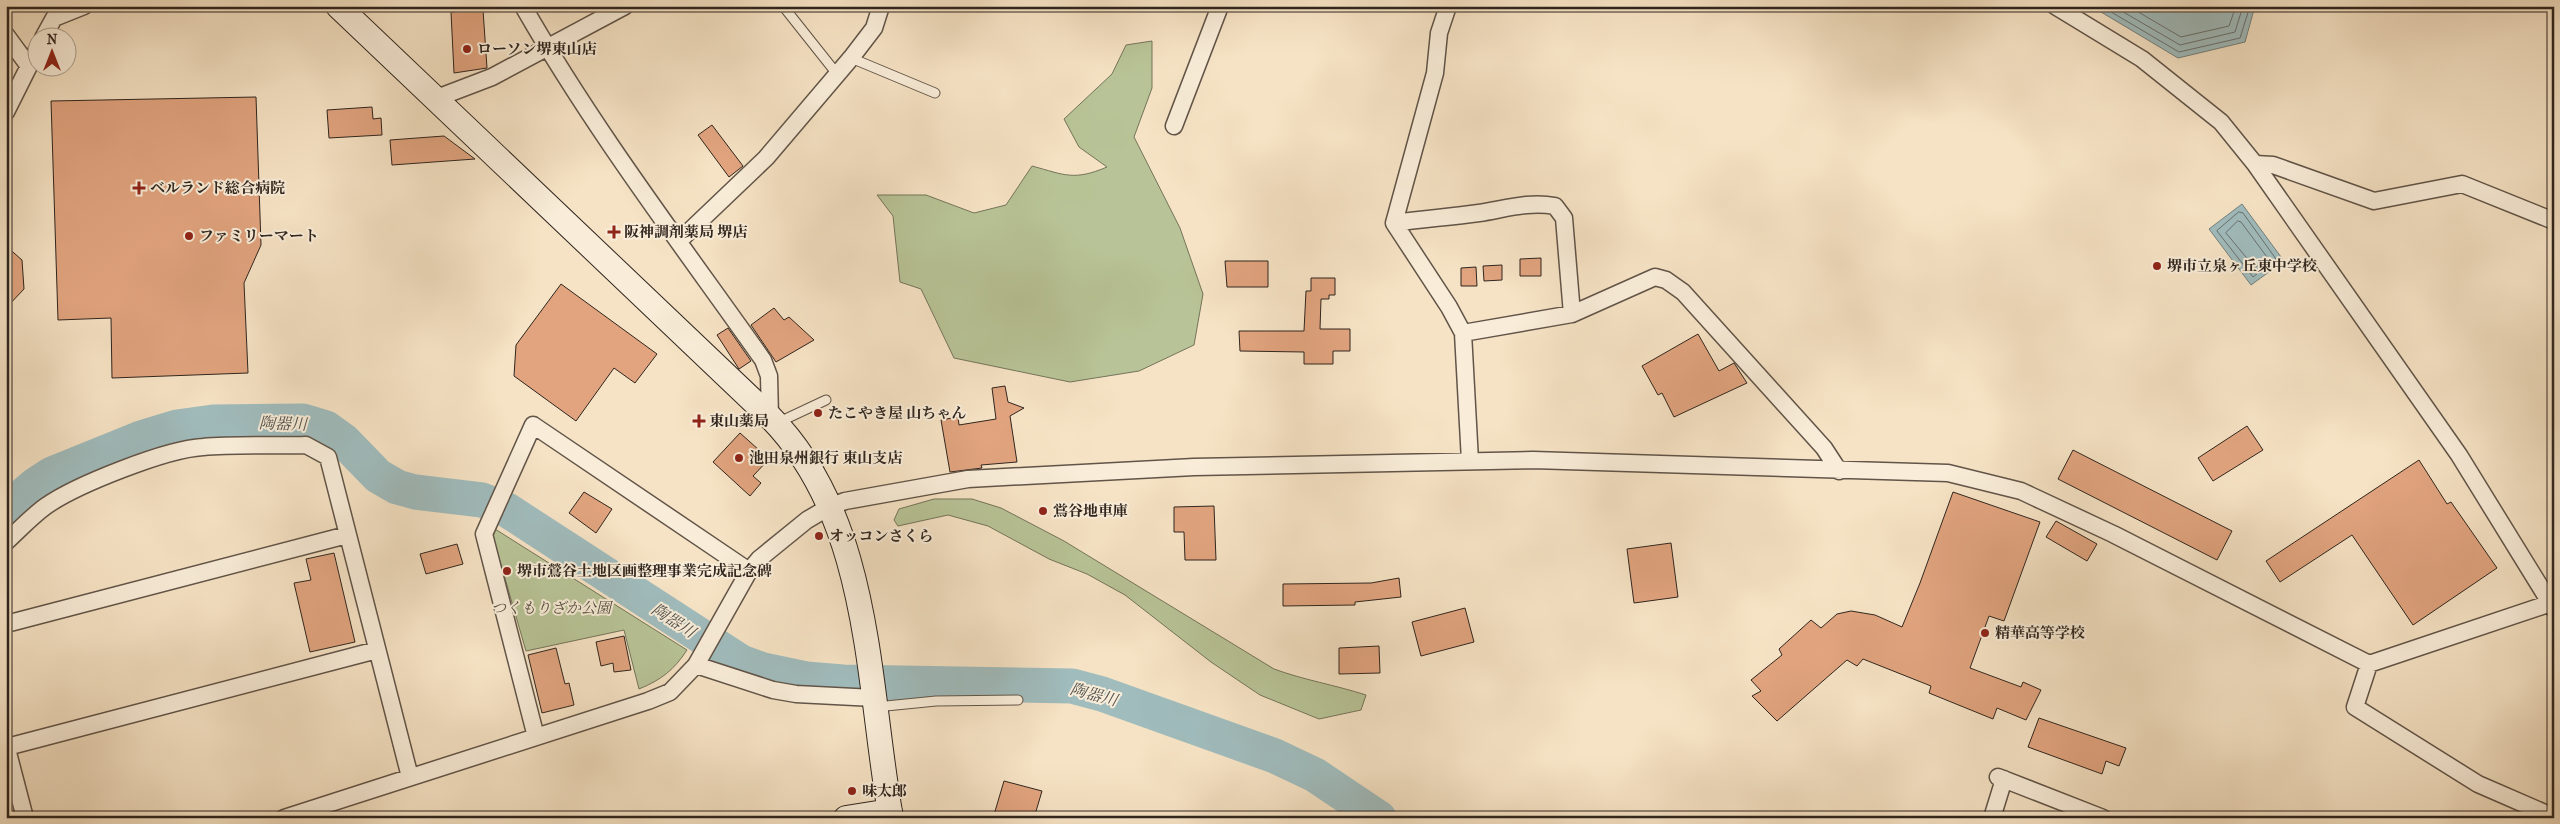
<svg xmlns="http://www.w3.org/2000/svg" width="2560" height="824" viewBox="0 0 2560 824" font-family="'IM FELL French Canon','Noto Serif JP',serif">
<rect width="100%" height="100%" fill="#f6e3c5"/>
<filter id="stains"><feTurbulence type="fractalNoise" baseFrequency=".004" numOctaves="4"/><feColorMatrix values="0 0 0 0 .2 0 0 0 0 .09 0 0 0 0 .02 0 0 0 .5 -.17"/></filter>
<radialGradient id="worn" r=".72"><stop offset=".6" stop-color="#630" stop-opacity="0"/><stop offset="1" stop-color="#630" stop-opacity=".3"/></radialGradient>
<!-- green -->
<path fill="#b8c497" stroke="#74745a" d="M1152,41V88L1134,137L1180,228L1203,294L1194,345L1139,371L1070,382L954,358L921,289L900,282L893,216L877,195H926L974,213L1006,205L1032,166C1065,175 1074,181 1107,167L1079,147L1064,119L1112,74L1126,45Z
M934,499H972L1001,508L1064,541L1274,669C1304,680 1335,685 1366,695L1361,710L1319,719L1260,695L1211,662L1125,595L1087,574L1049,559L988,526L948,515L898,526L894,520L899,509Z
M495,529L687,650C674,670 661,680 639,689L624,630L526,651L493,537Z"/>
<!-- water -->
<path fill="#a0bcbd" stroke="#73807d" d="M2091,6H2255L2245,42L2178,58Z
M2242,204L2284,261L2251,285L2209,229Z"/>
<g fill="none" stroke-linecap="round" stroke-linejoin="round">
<!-- shore -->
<path stroke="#68706e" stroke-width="1" d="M2101,6L2179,52L2240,38L2250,6
M2113,6L2180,45L2235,32L2243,6
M2128,6L2181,37L2229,26L2236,6
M2239,212L2243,213L2276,259L2253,277L2217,231Z
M2238,221L2241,222L2267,257L2255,268L2226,233Z"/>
<!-- river -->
<path stroke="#a0bcbd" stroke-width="35" d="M6,510L35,485L52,474L141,438L177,427L213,422L303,421L326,428L344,441L378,476L397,487L415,492L482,500L507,510L741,662L763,670L806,679L843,682L1072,686L1102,694L1275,756L1315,775L1379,818"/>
</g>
<!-- building -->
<path fill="#e1a47f" stroke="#2f251e" d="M483,10L487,68L454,73L451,12Z
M256,97L261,245L244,283L248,373L112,378L111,318L58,320L51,101Z
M372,107L373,119L381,118L382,135L329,138L327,110Z
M712,125L743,166L729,177L698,135Z
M444,136L475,159L392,165L390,140Z
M6,246L22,260L24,289L6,308Z
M1541,258V276H1520V259Z
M1225,261H1268V287H1227Z
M1502,265V280L1484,281L1483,266Z
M1476,267L1477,286H1461V268Z
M1311,278H1335V295H1329V299H1321L1320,329H1350V351H1333V364H1304V352L1240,351L1239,331H1304L1306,291H1311Z
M561,284L657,354L635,383L614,368L576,421L514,376L516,345Z
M774,308L784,320L789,317L814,340L776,362L751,325Z
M728,328L751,361L739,369L717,335Z
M1698,334L1719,371L1734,363L1747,383L1674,417L1662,393L1658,395L1642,366Z
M1005,386L1008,402L1024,408L1010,416L1017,462L981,465L982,468L950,472L941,420L958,417L959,425L996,419L992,388Z
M2247,426L2263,450L2213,481L2198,458Z
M740,433L769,459L753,476L761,483L750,496L713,462Z
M2073,450L2232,531L2217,560L2058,479Z
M2419,460L2447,504L2451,502L2497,568L2413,625L2352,535L2280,582L2266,561Z
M584,492L612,509L596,533L569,513Z
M1953,492L2040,522L2004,621L1989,616L1970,668L2021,687L2023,682L2041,690L2026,720L1997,708L1993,719L1929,693L1931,686L1863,659L1857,666L1847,660L1777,721L1752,696L1761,691L1751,680L1782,655L1779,649L1811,620L1821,628L1837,614L1851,611L1875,615L1902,627L1920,583Z
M1214,506L1216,560H1185L1184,532H1174V507Z
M2056,521L2097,544L2087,561L2046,537Z
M1671,543L1678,597L1634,603L1627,549Z
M457,544L463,564L426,574L420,554Z
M334,553L355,642L310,652L294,583L311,580L306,559Z
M1399,578L1401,597L1355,602V605L1283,606V584L1371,583Z
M1465,608L1474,642L1421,656L1412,622Z
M624,636L631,670L614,672L613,663L601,666L596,642Z
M1379,646L1380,673L1339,674V648Z
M556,648L565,684L569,683L574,705L542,713L528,655Z
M2039,718L2126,748L2119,766L2106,761L2102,774L2028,747Z
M1004,781L1042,791L1034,818H993Z"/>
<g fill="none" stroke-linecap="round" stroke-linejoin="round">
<defs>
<path id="lane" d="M783,6L837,74
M851,58L935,93
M777,423L826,400
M876,707L936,701L1018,700"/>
<path id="street" d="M523,6C594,130 681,244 763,360L769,376L770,417
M1448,6L1439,33L1435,73L1394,223L1449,307L1463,333L1470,461
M2055,6L2142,59L2221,122L2255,164L2459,455L2554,609
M6,35L28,65
M43,38L54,18L84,6
M437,98L492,77L625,6
M6,112L38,48
M1174,126L1220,6
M2255,164L2273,165L2374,201L2462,184L2554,221
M1394,223C1422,219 1450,217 1479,213C1505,209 1529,201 1555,206L1564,218L1572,314
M679,241L766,158L851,58L874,28L881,6
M1463,333L1572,314L1655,277L1666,280L1683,292L1824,448L1839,471
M6,542C19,530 32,516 46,506C76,485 166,449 203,447C237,444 272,446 306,445L328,457L410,777
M6,624L347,535
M2369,664L2355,707L2478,784L2554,817
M696,665L773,690L796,694L874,698
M536,737L484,534L533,425L749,571
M6,745L25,818
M7,747L377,650
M1998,777L2103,818
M284,818L648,701L670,692L696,665L749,571L759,559L807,520L829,507L845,501L968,479L1194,467L1533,460L1948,473L2021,491L2113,534L2369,664L2554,602
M1992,818L2004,779"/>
<path id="secondary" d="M338,6L770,417C872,520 867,684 891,818
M846,818L890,811"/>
</defs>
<!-- lane casing -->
<use href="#lane" stroke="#615448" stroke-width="11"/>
<!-- street casing -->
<use href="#street" stroke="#615448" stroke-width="19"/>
<!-- secondary casing -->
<use href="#secondary" stroke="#2f251e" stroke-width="26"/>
<!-- lane -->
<use href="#lane" stroke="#f9edd9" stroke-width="9"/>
<!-- street -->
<use href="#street" stroke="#f9edd9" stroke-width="16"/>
<!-- secondary -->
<use href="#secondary" stroke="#f9edd9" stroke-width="24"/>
</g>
<!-- markers -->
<g fill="#8f2418" stroke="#f9edd9" stroke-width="2">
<circle cx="467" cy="49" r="5"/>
<path d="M136.5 180.5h5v5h5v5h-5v5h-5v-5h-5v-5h5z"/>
<path d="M611.5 224.5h5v5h5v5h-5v5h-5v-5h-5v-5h5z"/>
<circle cx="189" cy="236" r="5"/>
<circle cx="2157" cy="266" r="5"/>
<circle cx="818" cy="413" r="5"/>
<path d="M696.5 413.5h5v5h5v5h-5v5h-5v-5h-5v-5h5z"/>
<circle cx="739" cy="458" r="5"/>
<circle cx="1043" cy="511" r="5"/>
<circle cx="819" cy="536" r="5"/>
<circle cx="507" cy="571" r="5"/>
<circle cx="1985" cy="633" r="5"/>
<circle cx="852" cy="791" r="5"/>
</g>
<g text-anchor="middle" stroke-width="4" stroke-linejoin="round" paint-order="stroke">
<!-- poi labels -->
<g font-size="15" font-weight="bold" fill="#2f251e" stroke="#f9edd9" text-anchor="start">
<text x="477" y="54">ローソン堺東山店</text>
<text x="150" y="193">ベルランド総合病院</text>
<text x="624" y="237">阪神調剤薬局 堺店</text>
<text x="199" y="241">ファミリーマート</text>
<text x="2167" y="271">堺市立泉ヶ丘東中学校</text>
<text x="828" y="418">たこやき屋 山ちゃん</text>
<text x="709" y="426">東山薬局</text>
<text x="749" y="463">池田泉州銀行 東山支店</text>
<text x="1053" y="516">鴬谷地車庫</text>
<text x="829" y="541">オッコンさくら</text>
<text x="517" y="576">堺市鶯谷土地区画整理事業完成記念碑</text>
<text x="1995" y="638">精華高等学校</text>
<text x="862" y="796">味太郎</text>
</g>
<!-- park labels -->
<g font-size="15" font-style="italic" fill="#514d3c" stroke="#f9edd9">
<text x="551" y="613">つくもりざか公園</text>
</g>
<!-- water labels -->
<g font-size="16" font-style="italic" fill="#51524e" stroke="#f9edd9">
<text transform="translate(283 423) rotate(2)" y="6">陶器川</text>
<text transform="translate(674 620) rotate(33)" y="6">陶器川</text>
<text transform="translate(1094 694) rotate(15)" y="6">陶器川</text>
</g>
</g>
<!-- margin -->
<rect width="2560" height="824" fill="none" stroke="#f6e3c5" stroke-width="25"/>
<rect x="8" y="8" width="2545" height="809" fill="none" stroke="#2f251e" stroke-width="2.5"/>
<rect x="12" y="12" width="2535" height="799" fill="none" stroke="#2f251e"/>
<!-- north arrow -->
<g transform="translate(52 52)"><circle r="24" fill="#f9edd9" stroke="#a89d8e"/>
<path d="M0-4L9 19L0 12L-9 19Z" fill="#8f2418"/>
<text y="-8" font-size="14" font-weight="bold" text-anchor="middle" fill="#2f251e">N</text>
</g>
<rect width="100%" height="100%" filter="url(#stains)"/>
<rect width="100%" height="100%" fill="url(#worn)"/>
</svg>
